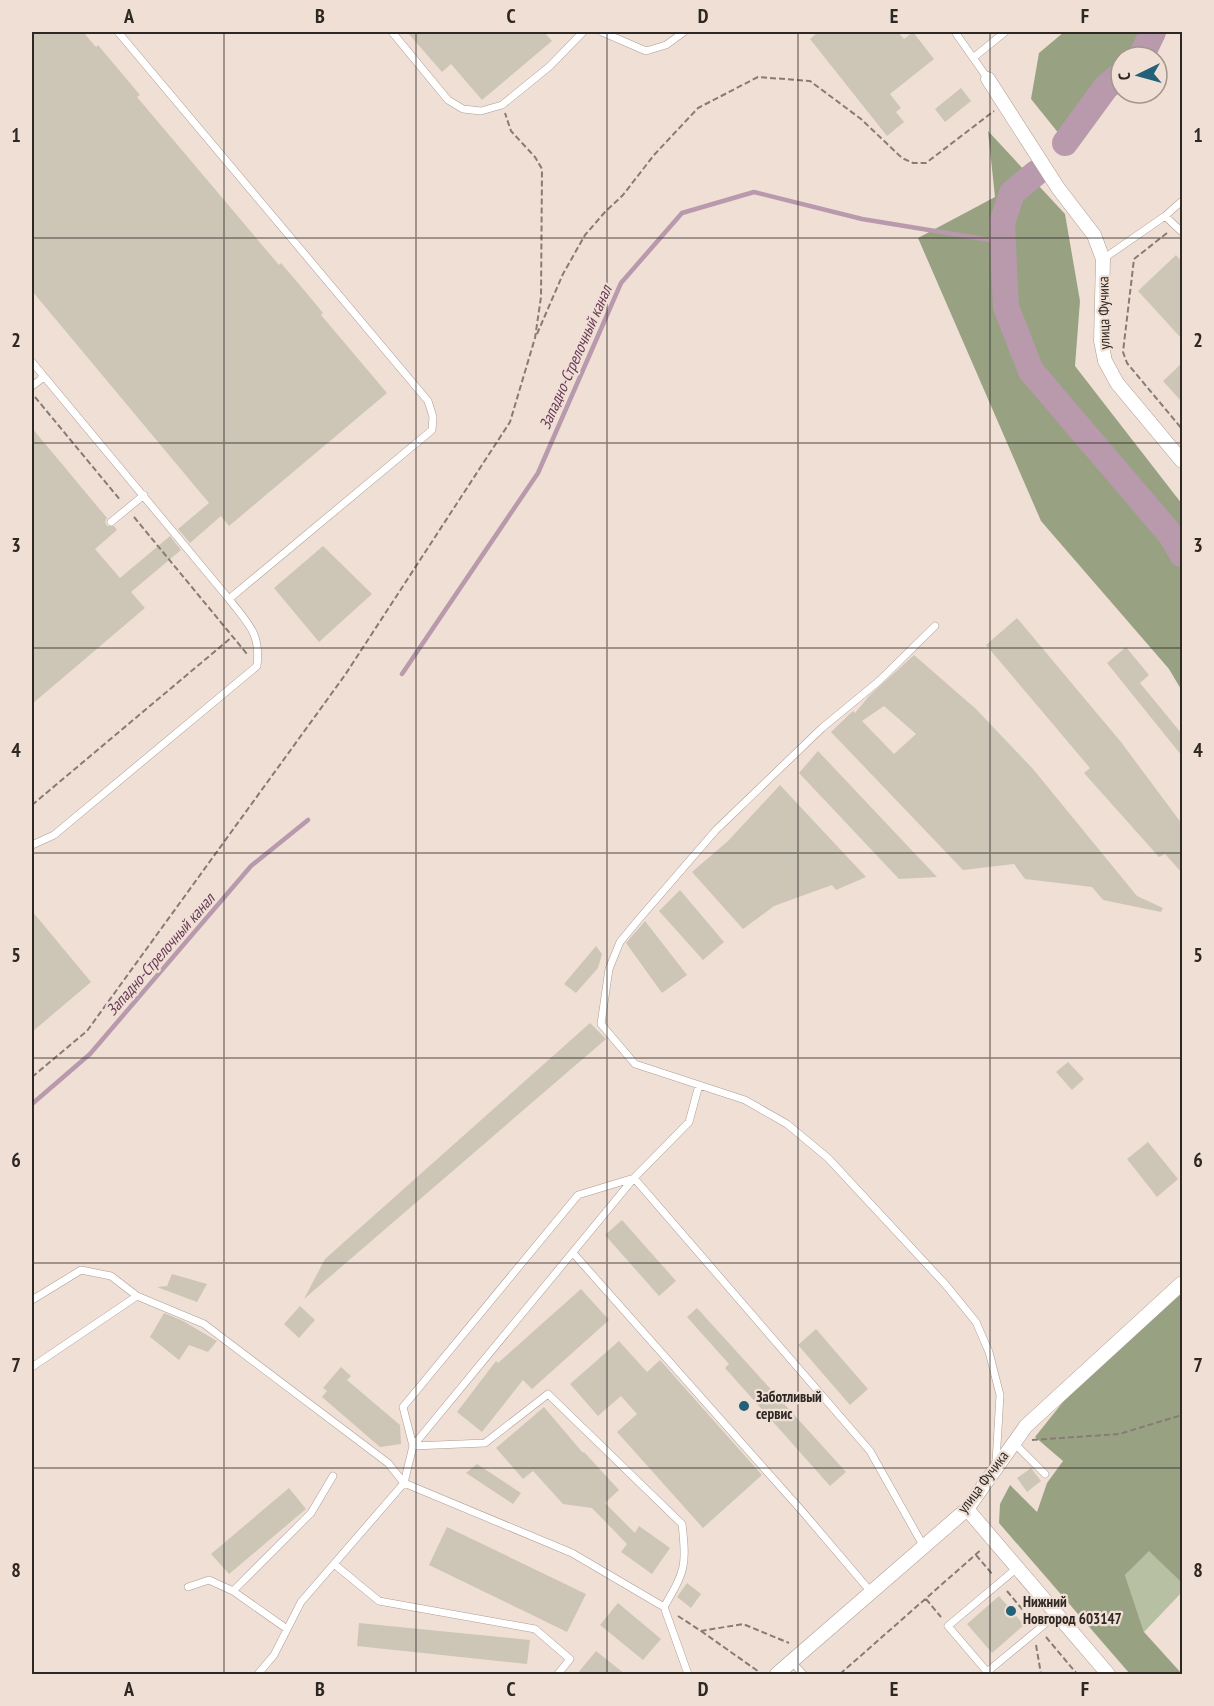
<svg xmlns="http://www.w3.org/2000/svg" width="1214" height="1706" viewBox="0 0 1214 1706" font-family="'PT Sans Narrow',sans-serif">
<rect width="100%" height="100%" fill="#f0dfd5"/>
<!-- green -->
<path fill="#b7c0a2" d="M1149,1550L1182,1583V1592L1144,1632L1125,1575Z"/>
<!-- forest -->
<path fill="#98a283" d="M1064,32H1139L1127,57H1121V64L1060,135L1031,99L1039,53Z
M988,131L1065,214L1080,301L1075,366L1182,504V691L1169,669L1041,521L918,238L995,197Z
M1182,1290V1583L1149,1551L1125,1575L1144,1632L1182,1674H1130L999,1523L1000,1504L1010,1485L1037,1512L1047,1483L1063,1461L1035,1437L1083,1377Z"/>
<g fill="none" stroke-linecap="round" stroke-linejoin="round">
<!-- stream -->
<path stroke="#b999ac" stroke-width="4.5" d="M402,674L538,473L621,283L682,213L754,192L862,219L1002,242
M32,1104L90,1054L251,866L308,820"/>
<!-- river -->
<path stroke="#b999ac" stroke-width="26" d="M1141,57L1153,32
M1065,143L1106,87L1121,75
M1036,173L1012,193L1002,223L1006,307L1031,371L1171,535L1182,554"/>
</g>
<!-- building -->
<path fill="#cdc6b6" fill-rule="evenodd" d="M32,32H83L96,47L98,45L140,95L137,97L279,265L281,263L309,296L323,313L321,315L387,393L229,526L221,516L190,543L178,529L209,503L32,291Z
M407,32H544L552,41L482,100L451,64L442,72Z
M818,32H898L904,39L913,32L934,59L890,94L901,108L896,112L904,122L887,136L810,39Z
M961,88L971,101L945,122L935,109Z
M1176,255L1182,262V339L1138,291Z
M1182,363V402L1163,381Z
M32,428L107,518L105,522L107,526H114L117,530L95,549L120,578L170,536L181,550L131,592L145,608L32,704Z
M323,546L372,594L319,642L274,588Z
M1017,618L1121,742L1182,824V873L1165,854L1159,857L1084,773L1090,768L986,645Z
M1126,647L1149,675L1140,683L1182,734V756L1107,663Z
M914,655L976,709L1033,769L1137,896L1163,908L1161,912L1103,900L1092,887L1025,879L1014,864L963,870L831,732L853,711L855,713L869,696ZM884,706L916,734L894,754L862,721Z
M818,751L937,877L899,879L799,773Z
M780,785L866,877L836,890L832,885L774,906L743,929L692,872L728,841Z
M680,890L724,942L703,960L659,911Z
M32,911L91,982L32,1032Z
M645,921L687,975L662,993L626,943Z
M596,946L602,954L598,968L576,993L564,984Z
M590,1023L606,1039L304,1299L325,1259Z
M1068,1062L1084,1079L1072,1090L1056,1072Z
M1148,1142L1178,1179L1157,1197L1127,1159Z
M622,1220L676,1281L659,1296L605,1235Z
M172,1274L207,1284L197,1302L157,1287L167,1286Z
M581,1289L609,1320L532,1389L523,1380L482,1432L457,1412L496,1361L498,1363Z
M300,1306L315,1320L299,1338L284,1324Z
M697,1308L846,1472L830,1486L725,1368L729,1364L687,1317Z
M164,1313L183,1321L217,1341L208,1352L189,1345L179,1360L150,1337Z
M816,1329L868,1389L850,1405L798,1345Z
M619,1341L647,1372L660,1360L762,1475L703,1528L617,1432L637,1414L621,1396L598,1416L570,1384Z
M341,1367L351,1376L347,1380L400,1425L401,1444L380,1447L322,1397L327,1391L323,1388Z
M544,1407L583,1453L584,1452L619,1490L605,1503L635,1533L639,1526L670,1548L652,1574L621,1552L627,1544L592,1508L563,1504L533,1471L523,1479L496,1448Z
M477,1464L521,1493L513,1504L466,1473Z
M1031,1468L1041,1481L1027,1492L1017,1478Z
M289,1488L306,1509L229,1574L211,1554Z
M447,1527L586,1594L567,1632L429,1565Z
M687,1583L701,1594L691,1608L677,1597Z
M999,1596L1024,1625L992,1653L967,1624Z
M618,1603L661,1639L643,1660L600,1625Z
M359,1623L530,1640L527,1664L357,1646Z
M596,1651L625,1674H577Z"/>
<g fill="none" stroke-linecap="round" stroke-linejoin="round">
<defs>
<path id="service" d="M118,32L428,401L433,417L432,430L229,599
M392,32L448,100L463,109L481,111L502,105L550,66L583,32
M602,32L646,51L666,45L684,32
M955,32L988,79
M973,58L1005,32
M1165,216L1182,201
M1103,259L1165,216L1182,232
M32,362L229,599C248,624 261,633 257,666L54,835L32,845
M32,386L44,377
M111,522L144,495
M935,626L879,681L822,728L716,830L639,919L620,942L609,969L601,1024L635,1064L745,1100L787,1124L828,1158L945,1284L976,1322L989,1352L1000,1395L996,1462
M573,1253L802,1511L871,1592
M32,1300L81,1270L111,1276L137,1296L204,1324L388,1463L404,1483L413,1446L634,1178L689,1122L699,1085
M32,1367L137,1296
M1013,1442L1045,1474
M334,1564L379,1601L535,1629L570,1659L558,1674
M188,1587L209,1580L233,1591L287,1629
M233,1591L311,1513L333,1476
M664,1607C685,1571 687,1566 682,1524L548,1394L485,1443L413,1446L403,1407L578,1195L634,1178L870,1451L924,1547
M792,1662L803,1674
M987,1672L1057,1614
M258,1674L274,1655L301,1602L404,1483L572,1553L664,1607L688,1674
M989,1674L948,1626L1017,1568"/>
<path id="minor" d="M988,79L1058,188L1094,235L1103,259L1101,341L1105,361L1117,383L1182,461
M967,1509L1108,1674
M777,1674L967,1509L1026,1426L1182,1283"/>
</defs>
<!-- service casing -->
<use href="#service" stroke="#ad9d93" stroke-width="8"/>
<!-- minor casing -->
<use href="#minor" stroke="#ad9d93" stroke-width="15"/>
<!-- path -->
<path stroke="#877c75" stroke-width="2" stroke-dasharray="6 3" stroke-linecap="butt" d="M1167,233L1134,259L1123,352L1127,363L1182,429
M537,334L563,274L585,235L605,212L623,195L654,155L698,108L758,77L810,81L861,119L902,158L913,163H926L994,111
M35,397L121,501
M134,517L247,654
M32,805L232,637
M32,1077L87,1031L345,675L510,422L535,338L541,297L542,169L535,157L511,131L505,113
M1032,1440L1119,1434L1182,1415
M976,1555L993,1575
M1007,1591L1032,1621
M926,1599L941,1617
M678,1616L701,1631L743,1624L789,1643
M701,1631L762,1674
M1046,1637L1077,1674
M1036,1645L1041,1674
M840,1674L982,1549"/>
<!-- service -->
<use href="#service" stroke="#fff" stroke-width="7"/>
<!-- minor -->
<use href="#minor" stroke="#fff" stroke-width="14"/>
</g>
<!-- grid -->
<path fill="none" stroke="#2e2824" stroke-width="1.5" stroke-opacity="0.55" d="M224,32V1674M416,32V1674M607,32V1674M798,32V1674M990,32V1674M32,238H1182M32,443H1182M32,648H1182M32,853H1182M32,1058H1182M32,1263H1182M32,1468H1182"/>
<!-- markers -->
<g fill="#236178" stroke="#f0dfd5" stroke-width="2">
<circle cx="744" cy="1406" r="6"/>
<circle cx="1011" cy="1611" r="6"/>
</g>
<g text-anchor="middle" stroke-width="4.5" stroke-linejoin="round" paint-order="stroke">
<!-- street labels -->
<g font-size="15" fill="#2e2824" stroke="#f0dfd5">
<text transform="translate(1104 313) rotate(-91)" y="5">улица Фучика</text>
<text transform="translate(983 1482) rotate(-53)" y="5">улица Фучика</text>
</g>
<!-- poi labels -->
<g font-size="15" font-weight="bold" fill="#2e2824" stroke="#f0dfd5" text-anchor="start">
<text x="756" y="1402">Заботливый<tspan x="756" dy="17">сервис</tspan></text>
<text x="1023" y="1607">Нижний<tspan x="1023" dy="17">Новгород 603147</tspan></text>
</g>
<!-- water labels -->
<g font-size="16" font-style="italic" fill="#683b58" stroke="#f0dfd5">
<text transform="translate(575 357) rotate(-66)" y="6">Западно-Стрелочный канал</text>
<text transform="translate(160 954) rotate(-49)" y="6">Западно-Стрелочный канал</text>
</g>
</g>
<!-- border -->
<rect width="1214" height="1706" fill="none" stroke="#f0dfd5" stroke-width="66"/>
<!-- north arrow -->
<g transform="translate(1139 75) rotate(265)"><circle r="28" fill="#f0dfd5" stroke="#a2968e" stroke-width="1.5"/>
<path d="M0-4.5L10 22L0 15L-10 22Z" fill="#236178"/>
<text y="-9" font-size="16" font-weight="bold" text-anchor="middle" fill="#2e2824">С</text>
</g>
<rect x="33" y="33" width="1148" height="1640" fill="none" stroke="#2e2824" stroke-width="2"/>
<g font-size="20" text-anchor="middle" font-weight="bold" fill="#2e2824">
<text x="129" y="23">A</text>
<text x="320" y="23">B</text>
<text x="511" y="23">C</text>
<text x="703" y="23">D</text>
<text x="894" y="23">E</text>
<text x="1085" y="23">F</text>
<text x="16" y="142">1</text>
<text x="1198" y="142">1</text>
<text x="16" y="347">2</text>
<text x="1198" y="347">2</text>
<text x="16" y="552">3</text>
<text x="1198" y="552">3</text>
<text x="16" y="757">4</text>
<text x="1198" y="757">4</text>
<text x="16" y="962">5</text>
<text x="1198" y="962">5</text>
<text x="16" y="1167">6</text>
<text x="1198" y="1167">6</text>
<text x="16" y="1372">7</text>
<text x="1198" y="1372">7</text>
<text x="16" y="1577">8</text>
<text x="1198" y="1577">8</text>
<text x="129" y="1696">A</text>
<text x="320" y="1696">B</text>
<text x="511" y="1696">C</text>
<text x="703" y="1696">D</text>
<text x="894" y="1696">E</text>
<text x="1085" y="1696">F</text>
</g>
</svg>
